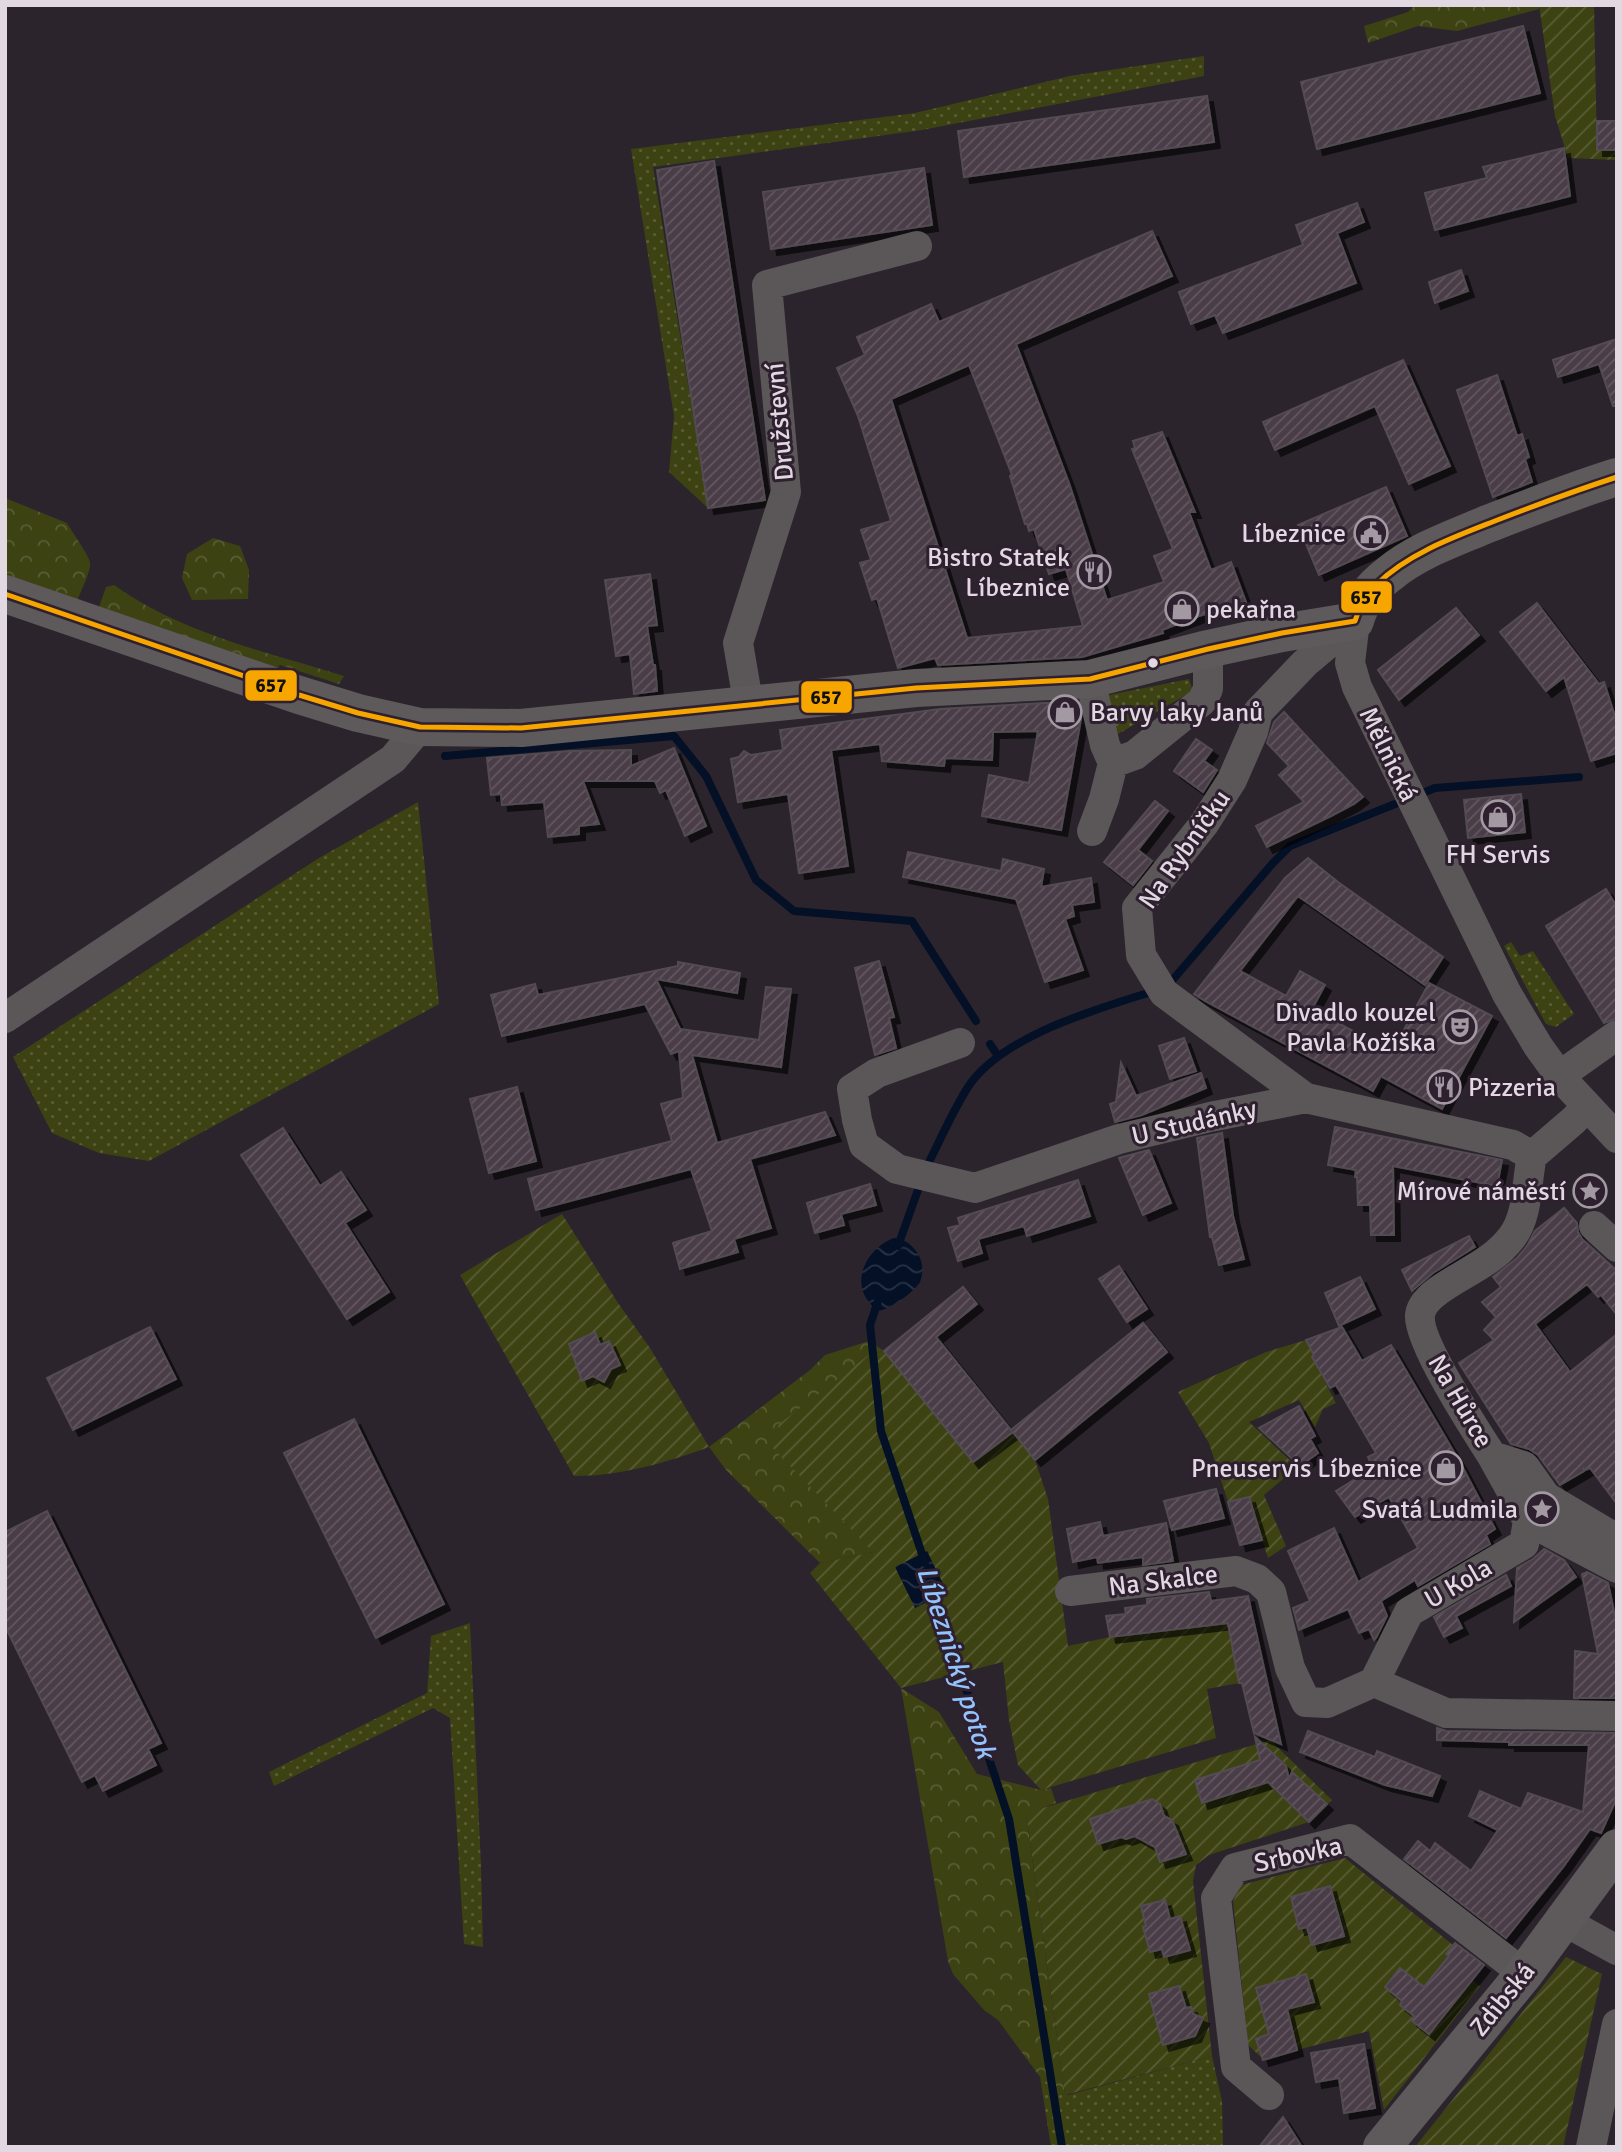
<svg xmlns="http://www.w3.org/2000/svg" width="1622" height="2152" viewBox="0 0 1622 2152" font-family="Signika,sans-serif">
<defs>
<pattern id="grass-dots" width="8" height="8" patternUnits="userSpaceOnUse" patternTransform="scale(1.75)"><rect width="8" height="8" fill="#3d4213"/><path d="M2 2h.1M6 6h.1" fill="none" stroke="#595d35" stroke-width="1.8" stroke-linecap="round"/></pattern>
<pattern id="forest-crowns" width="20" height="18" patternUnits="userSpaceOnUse" patternTransform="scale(1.75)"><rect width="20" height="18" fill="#3d4213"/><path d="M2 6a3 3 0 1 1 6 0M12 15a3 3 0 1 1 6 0" fill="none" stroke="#595d35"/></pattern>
<pattern id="garden-furrows" width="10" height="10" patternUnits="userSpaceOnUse" patternTransform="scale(1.75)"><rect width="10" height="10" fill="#3d4213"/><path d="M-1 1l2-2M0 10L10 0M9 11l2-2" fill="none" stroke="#595d35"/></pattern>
<pattern id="water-waves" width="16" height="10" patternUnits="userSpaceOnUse" patternTransform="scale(1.75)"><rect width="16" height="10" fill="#041026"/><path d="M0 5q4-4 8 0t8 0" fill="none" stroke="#283245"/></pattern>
<pattern id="building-hatch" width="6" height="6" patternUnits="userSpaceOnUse" patternTransform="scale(1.75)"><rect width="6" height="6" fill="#4a3c47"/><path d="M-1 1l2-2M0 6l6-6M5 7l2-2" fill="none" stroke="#645761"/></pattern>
<filter id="shadow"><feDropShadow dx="6" dy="6" stdDeviation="0" flood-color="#0009"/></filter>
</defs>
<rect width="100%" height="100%" fill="#2b242c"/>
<!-- grass -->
<path fill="url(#grass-dots)" d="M1204,56V76L922,130L653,167L708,508L669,472L674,416L631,149L915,113L1070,76Z
M1189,679L1193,691L1118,734L1104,696Z
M418,802L439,1004L149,1161L99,1153L52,1133L13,1057L319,858Z
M1511,942L1520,956L1533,951L1574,1014L1556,1027L1546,1024L1504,946Z
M470,1623L481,1866L483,1947L464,1944L450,1718L433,1708L274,1786L269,1772L427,1693L431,1636Z
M1212,2056L1222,2101L1223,2147H1051L1040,2077L1068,2095Z"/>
<!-- forest -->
<path fill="url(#forest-crowns)" d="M1415,5H1539V9L1457,31L1418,26L1368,43L1364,26L1408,12Z
M5,498L67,523C71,531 90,556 90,563C91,572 80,592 77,602L5,577Z
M213,538L240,546L249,570L248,599L192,600L182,578L187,554Z
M114,585C181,633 266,652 344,676L339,684L280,665L275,671L98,610L106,587Z
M869,1341L884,1351L869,1354L873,1552L820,1563L726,1470L709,1447L810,1370L825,1355Z
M901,1688L939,1712L977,1774L1041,1790L1051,1788L1056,1803L1026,1814L1065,2095L1040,2077L998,2020L984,2010L953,1974L948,1961Z"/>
<!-- garden -->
<path fill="url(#garden-furrows)" d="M1539,5H1594L1597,149L1617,150V160L1568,158L1555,116Z
M562,1214L618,1303L650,1348L709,1447C666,1463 620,1476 574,1476L460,1275Z
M1306,1340L1314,1355L1312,1357L1336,1403L1323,1409L1315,1427L1299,1400L1249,1422L1297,1467L1264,1495L1286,1546L1268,1558L1249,1498L1228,1502L1209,1443L1178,1392L1266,1352Z
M884,1351L973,1462L1013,1432L1035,1460L1048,1499L1068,1646L1110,1637L1228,1623L1239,1683L1207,1689L1216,1738L1041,1790L1018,1765L1009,1720L1003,1662L901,1688L810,1573L820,1563L873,1552L770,1445L779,1434L778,1425L870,1354Z
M1270,1740L1332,1800L1327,1804L1274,1756L1195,1780L1203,1802L1268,1782L1309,1822L1209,1855L1196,1865L1193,1881L1212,2056L1065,2095L1026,1813Z
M1345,1858L1453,1945L1446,1954L1450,1957L1424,1987L1400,1968L1385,1987L1402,2001L1400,2005L1414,2016L1411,2020L1429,2034L1472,1980L1480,1986L1384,2110L1369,2031L1263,2059L1248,2045L1233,1901L1241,1885Z
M1566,1957L1602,1974L1563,2147H1415Z"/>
<!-- water -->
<path fill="url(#water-waves)" d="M894,1238C904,1239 910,1243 916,1251C923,1260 924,1272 920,1282C915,1291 886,1314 876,1310C874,1309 870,1303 869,1302C850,1279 869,1247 894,1238Z
M927,1551L947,1592L915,1608L895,1567Z"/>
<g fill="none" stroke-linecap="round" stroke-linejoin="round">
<!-- stream -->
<path stroke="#041026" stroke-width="8" d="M445,756L674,736L706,776L756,880L794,911L912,921L976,1021
M1170,983L1272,864L1290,846L1435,788L1579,777
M990,1044L998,1056
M926,1168C940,1141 952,1112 968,1087C1002,1036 1094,1010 1151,992
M898,1246L919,1187
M878,1301L870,1325L881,1431L925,1563
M933,1589L1009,1819L1062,2147"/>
</g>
<!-- building -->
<path fill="url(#building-hatch)" stroke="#534c52" stroke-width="2" fill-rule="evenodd" filter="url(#shadow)" d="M1523,26L1540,93L1317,149L1301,82Z
M1207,96L1214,142L964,177L958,131Z
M1597,121H1617V150H1597Z
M1564,148L1570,196L1435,230L1425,193L1487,178L1483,167Z
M714,161L765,500L708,508L657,170Z
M924,168L932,225L771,249L763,192Z
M1357,203L1364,222L1337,233L1356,283L1223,333L1215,315L1191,324L1179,292L1303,245L1296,225Z
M1152,231L1172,276L1016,344L1069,483L1107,600L1164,582L1154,556L1173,549L1132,449L1135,448L1133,441L1162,432L1195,512H1189L1211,570L1231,562L1246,602L1199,616L1162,630L1163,633L1082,657L938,665L935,658L898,668L877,598L872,600L860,563L871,560L861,530L891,521L858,416L837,368L865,355L857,337L931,304L939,322ZM969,365L1012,475L1010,476L1025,524H1027L1029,531L1034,529L1049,574L1066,569L1083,626L967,638L891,399Z
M1461,270L1468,291L1435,303L1429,282Z
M1617,339V406H1613L1599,364L1558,377L1553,360Z
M1403,360L1450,466L1409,484L1375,406L1275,450L1263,422Z
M1497,375L1517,436L1522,434L1529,457L1525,459L1532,482L1493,497L1457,390Z
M1386,487L1407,536L1319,575L1298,525Z
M650,574L657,625L647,626L653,665H655L657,691L634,694L630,654L616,656L605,580Z
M1537,603L1599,684L1604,682L1617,723V753L1591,761L1564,677L1546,691L1500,632Z
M1456,608L1479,635L1399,700L1378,670Z
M1045,703H1078L1081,719L1061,830L982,816L989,775L1029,783L1038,731L993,732L992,760L945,758L944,766L882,761L880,744L831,750L848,866L799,873L788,794L738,802L731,759L739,757L744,751L751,755L783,750L780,730L940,709Z
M1284,712L1363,797L1354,804L1331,816L1267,847L1256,826L1304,802L1279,775L1289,766L1267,743L1274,722Z
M1196,739L1212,750L1204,761L1217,770L1203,792L1174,771Z
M674,748L706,826L685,836L666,790L660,793L655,781H583L599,824L579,826V834L548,837L544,802L502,805L501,794L491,795L487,758L570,751L631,750V766Z
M1521,794L1525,832L1468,838L1464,800Z
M1155,801L1168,811L1138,850L1152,861L1133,885L1104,862Z
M908,852L1001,871L1003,859L1044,869L1041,887L1091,878L1094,902L1072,905L1074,916L1065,919L1083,970L1045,982L1016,899L903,877Z
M1308,858L1338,882L1443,957L1425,985L1298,896L1240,971L1286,996L1300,971L1325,985L1312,1009L1392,1052L1429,983L1492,1016L1442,1109L1381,1076L1373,1091L1205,1001L1194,994L1285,878Z
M1606,889L1617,907V1018L1604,1023L1546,926Z
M879,961L894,1017L889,1018L896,1048L875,1055L855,968Z
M678,962L740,973L737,993L656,979L680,1029L759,1040L766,987L791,989L781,1067L692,1055L717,1143L825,1112L835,1135L750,1159L771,1228L734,1239L738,1252L680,1269L673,1243L712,1231L691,1169L536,1210L528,1179L672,1141L661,1104L683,1098L679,1051L671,1054L645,1004L502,1036L491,995L535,984L538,995L678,966Z
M1184,1038L1196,1071L1170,1079L1159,1046Z
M1121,1063L1136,1096L1201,1073L1206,1088L1142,1115L1115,1122L1110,1104L1116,1102Z
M517,1087L536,1161L489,1173L470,1099Z
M1335,1127L1502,1160L1497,1186L1393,1166L1394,1235H1371L1370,1205H1358L1357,1177H1355L1356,1170L1328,1165Z
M283,1128L320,1186L341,1172L366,1210L345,1223L389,1292L347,1319L241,1155Z
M1222,1133L1233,1216L1244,1259L1219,1265L1212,1237H1210L1197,1138Z
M1149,1150L1171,1203L1143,1215L1119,1158Z
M1078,1180L1090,1216L1027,1236L1024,1226L978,1239L982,1253L958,1261L948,1228L960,1225L958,1218Z
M870,1184L876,1205L841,1214L844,1225L815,1233L807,1203Z
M1564,1208L1577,1223L1578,1232L1582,1239L1617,1271V1315L1601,1295L1598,1297L1587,1284L1535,1324L1570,1372L1617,1334V1504L1590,1468L1585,1470L1583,1468L1584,1471L1560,1485L1538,1455L1529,1449L1511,1444L1459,1363L1494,1340L1484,1330L1496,1317L1482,1302L1501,1287L1493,1277L1517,1258L1527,1246L1535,1231Z
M1469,1236L1475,1247L1433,1273L1412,1291L1402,1270Z
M1119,1266L1147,1309L1127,1322L1099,1279Z
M1360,1277L1375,1309L1339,1326L1325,1293Z
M963,1287L977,1304L936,1337L1011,1430L1143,1323L1167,1352L1035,1460L1013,1432L973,1462L884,1351Z
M150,1327L176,1379L73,1430L47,1378Z
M1342,1327L1362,1361L1391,1345L1461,1464L1495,1529L1486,1535L1490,1544L1418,1586L1415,1580L1381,1601L1387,1616L1376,1638L1374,1640L1369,1629L1359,1633L1348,1609L1299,1630L1293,1608L1310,1601L1288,1551L1334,1528L1358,1582L1418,1548L1389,1497L1355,1517L1336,1491L1373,1468L1368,1457L1376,1453L1336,1385L1330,1388L1312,1357L1314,1355L1306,1340Z
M595,1332L600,1345L609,1341L620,1365L611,1369L604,1382L593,1376L582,1381L569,1344Z
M1299,1406L1315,1436L1310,1439L1318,1453L1300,1466L1259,1428Z
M354,1419L444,1604L376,1638L284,1453Z
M1216,1489L1224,1518L1172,1530L1164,1501Z
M1249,1497L1262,1540L1240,1545L1228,1502Z
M47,1511L161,1743L148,1749L156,1765L103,1791L95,1775L82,1782L5,1626V1532Z
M1100,1522L1103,1536L1166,1523L1173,1561L1143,1565V1557L1098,1563L1097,1557L1073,1562L1067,1529Z
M1544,1549L1564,1560L1576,1577L1514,1622L1517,1568L1533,1559Z
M1587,1572L1608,1583L1617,1626V1698H1574L1575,1651L1598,1654L1582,1574Z
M1506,1575L1511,1586L1456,1616L1462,1628L1444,1637L1434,1617Z
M1209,1592L1211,1601L1248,1596L1281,1744L1254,1733L1242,1683H1239L1228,1623L1110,1637L1106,1616L1126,1614L1125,1608L1147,1605V1599Z
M1437,1728L1446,1731L1617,1733L1615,1802L1601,1833L1590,1829L1564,1866L1506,1938L1404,1859L1418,1841L1430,1851L1435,1843L1471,1871L1498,1830L1469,1816L1480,1791L1521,1809L1528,1793L1583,1812L1589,1745H1509V1742L1437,1740Z
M1308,1731L1375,1757L1377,1751L1440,1776L1432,1796L1385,1785L1300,1752Z
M1255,1737L1286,1766L1289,1779L1292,1772L1327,1804L1309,1822L1268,1782L1202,1803L1195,1780L1260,1760Z
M1152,1799L1160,1804L1164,1816L1172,1820L1186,1854L1160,1862L1155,1847L1135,1836L1126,1839L1121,1837L1098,1844L1090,1819Z
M1330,1886L1344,1936L1312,1945L1307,1927L1299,1929L1291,1897Z
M1165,1900L1170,1919L1180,1916L1190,1950L1164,1957L1162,1949L1150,1952L1143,1927L1146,1926L1141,1906Z
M1455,1943L1484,1965L1429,2034L1411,2020L1414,2016L1400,2005L1402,2001L1385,1987L1400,1968L1424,1987L1449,1956L1446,1954Z
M1306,1974L1314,2002L1287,2009L1297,2050L1263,2060L1256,2039L1269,2034L1256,1988Z
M1179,1986L1186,2008L1191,2007L1193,2014L1203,2018L1195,2036L1163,2045L1149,1994Z
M1364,2044L1375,2108L1344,2113L1339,2078L1316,2082L1311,2053Z
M1283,2117L1302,2147H1259Z"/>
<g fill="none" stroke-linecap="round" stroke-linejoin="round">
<!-- street -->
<path stroke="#5b5658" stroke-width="30" d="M1355,621L1350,663L1357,687L1507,994L1538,1046L1561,1078L1617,1138
M1090,679L1105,745L1113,763
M749,707L738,643L786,492L767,285L917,246
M1092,831L1104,799L1113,763L1135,755L1202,701L1208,689V649
M5,1018L393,759L420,727
M960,1043L877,1073L852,1089L857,1120L864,1145L897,1169L975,1188L1119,1139L1210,1117L1306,1098L1513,1145L1532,1156
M1561,1078L1569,1069L1617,1035
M1306,1098L1164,993L1141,955L1137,908L1204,824L1232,780L1253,732L1258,712L1305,663L1355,621
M1532,1156C1526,1182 1529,1214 1512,1237C1492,1264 1459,1274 1434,1294C1428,1299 1421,1306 1420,1315C1417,1340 1476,1431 1492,1456L1524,1466L1546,1497L1617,1539
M1532,1156L1574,1120L1587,1106
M1594,1226L1617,1247
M1528,1521L1617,1568
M1070,1591L1236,1571L1257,1579L1271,1592L1290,1668L1306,1702L1327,1703L1374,1682
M1374,1682L1409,1612L1524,1544L1528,1521L1492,1456
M1374,1682L1446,1713L1617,1716
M1564,1921L1617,1950
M1269,2095L1236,2067L1216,1898L1235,1868L1350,1839L1524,1974
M1591,2147L1617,2024"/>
<!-- secondary -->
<path stroke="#5e595a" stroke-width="38" d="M5,594L299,695L358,713L420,727L521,728L916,688L1090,679L1208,649L1282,633L1355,621C1360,601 1372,587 1389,574C1417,551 1452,539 1485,525C1529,508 1572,491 1617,477
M1382,2147L1524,1974L1617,1848"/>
<defs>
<path id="bus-1" d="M5,594L299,695L358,713L420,727L521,728L916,688L1090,679L1208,649L1282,633L1355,621C1359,607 1366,595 1377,584C1410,552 1457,536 1500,519C1539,504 1577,490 1617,477"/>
</defs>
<!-- bus-1 casing -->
<use href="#bus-1" stroke="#2e202f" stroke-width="10"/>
<!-- bus-1 -->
<use href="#bus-1" stroke="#f7a600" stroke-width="5"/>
</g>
<!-- icons -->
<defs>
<symbol id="civic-ring" viewBox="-11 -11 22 22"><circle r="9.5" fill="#2e202f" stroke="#a299a2" stroke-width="1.5"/><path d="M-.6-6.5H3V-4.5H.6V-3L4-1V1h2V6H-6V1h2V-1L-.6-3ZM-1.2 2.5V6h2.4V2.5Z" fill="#a299a2"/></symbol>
<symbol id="restaurant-ring" viewBox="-11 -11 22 22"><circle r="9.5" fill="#2e202f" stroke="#a299a2" stroke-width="1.5"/><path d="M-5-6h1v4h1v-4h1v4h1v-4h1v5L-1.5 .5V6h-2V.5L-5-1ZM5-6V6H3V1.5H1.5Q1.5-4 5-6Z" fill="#a299a2"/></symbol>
<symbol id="shop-ring" viewBox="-11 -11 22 22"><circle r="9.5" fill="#2e202f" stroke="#a299a2" stroke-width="1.5"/><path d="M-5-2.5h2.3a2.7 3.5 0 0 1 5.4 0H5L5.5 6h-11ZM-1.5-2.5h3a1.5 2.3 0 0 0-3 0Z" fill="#a299a2"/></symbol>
<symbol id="theatre-ring" viewBox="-11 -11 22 22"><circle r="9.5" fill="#2e202f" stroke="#a299a2" stroke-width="1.5"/><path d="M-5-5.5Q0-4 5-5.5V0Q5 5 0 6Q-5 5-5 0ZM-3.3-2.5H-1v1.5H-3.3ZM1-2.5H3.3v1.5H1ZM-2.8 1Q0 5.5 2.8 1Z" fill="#a299a2"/></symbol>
<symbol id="sight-ring" viewBox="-11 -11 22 22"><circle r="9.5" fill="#2e202f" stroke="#a299a2" stroke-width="1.5"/><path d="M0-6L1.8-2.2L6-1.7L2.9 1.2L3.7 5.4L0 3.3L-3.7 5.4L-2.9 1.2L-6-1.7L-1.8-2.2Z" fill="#a299a2"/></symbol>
</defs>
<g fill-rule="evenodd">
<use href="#civic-ring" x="1352" y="514" width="38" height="38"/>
<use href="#restaurant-ring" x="1075" y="553" width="38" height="38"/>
<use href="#shop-ring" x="1163" y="590" width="38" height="38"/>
<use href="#shop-ring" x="1046" y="693" width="38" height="38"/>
<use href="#shop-ring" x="1479" y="798" width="38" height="38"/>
<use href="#theatre-ring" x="1441" y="1008" width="38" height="38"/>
<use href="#restaurant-ring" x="1425" y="1068" width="38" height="38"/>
<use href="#sight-ring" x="1571" y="1172" width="38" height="38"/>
<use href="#shop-ring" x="1427" y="1449" width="38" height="38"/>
<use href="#sight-ring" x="1523" y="1490" width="38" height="38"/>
</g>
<!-- markers -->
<circle fill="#e2d8e2" stroke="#2e202f" stroke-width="2.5" cx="1153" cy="663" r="6"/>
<g text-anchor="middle" stroke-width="6" stroke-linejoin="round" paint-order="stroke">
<!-- street labels -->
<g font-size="26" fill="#e2d8e2" stroke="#2e202f">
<text transform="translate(779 422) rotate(-95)" y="9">Družstevní</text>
<text transform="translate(1389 754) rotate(64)" y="9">Mělnická</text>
<text transform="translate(1184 849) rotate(-55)" y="9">Na Rybníčku</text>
<text transform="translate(1194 1122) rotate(-13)" y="9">U Studánky</text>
<text transform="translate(1461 1401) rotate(60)" y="9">Na Hůrce</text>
<text transform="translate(1163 1580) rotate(-7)" y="9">Na Skalce</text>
<text transform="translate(1458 1583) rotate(-30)" y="9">U Kola</text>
<text transform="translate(1298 1854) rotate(-12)" y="9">Srbovka</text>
<text transform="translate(1502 1999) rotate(-51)" y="9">Zdibská</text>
</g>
<!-- poi labels -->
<g font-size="26" fill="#e2d8e2" stroke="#2e202f" text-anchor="end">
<text x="1346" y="542">Líbeznice</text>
<text x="1070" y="566">Bistro Statek<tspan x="1070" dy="30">Líbeznice</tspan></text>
<text x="1206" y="618" text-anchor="start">pekařna</text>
<text x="1090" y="721" text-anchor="start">Barvy laky Janů</text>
<text x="1498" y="863" text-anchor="middle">FH Servis</text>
<text x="1436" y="1021">Divadlo kouzel<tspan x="1436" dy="30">Pavla Kožíška</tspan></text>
<text x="1468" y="1096" text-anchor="start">Pizzeria</text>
<text x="1566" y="1200">Mírové náměstí</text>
<text x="1422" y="1477">Pneuservis Líbeznice</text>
<text x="1518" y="1518">Svatá Ludmila</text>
</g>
<!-- water labels -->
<g font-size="28" font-style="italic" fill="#92c3fd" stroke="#2e202f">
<text transform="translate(957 1662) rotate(72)" y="10">Líbeznický potok</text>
</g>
</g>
<g stroke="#2e202f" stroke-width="2.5">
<rect x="1340" y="580" width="53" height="34" rx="7" fill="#f7a600"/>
<rect x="244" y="669" width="54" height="33" rx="7" fill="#f7a600"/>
<rect x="800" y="680" width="53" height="34" rx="7" fill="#f7a600"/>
</g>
<g font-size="19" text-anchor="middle" font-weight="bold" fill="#111">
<text x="1366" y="604">657</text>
<text x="271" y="692">657</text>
<text x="826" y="704">657</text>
</g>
<!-- border -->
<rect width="1622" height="2152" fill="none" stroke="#e2d8e2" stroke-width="14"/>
</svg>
